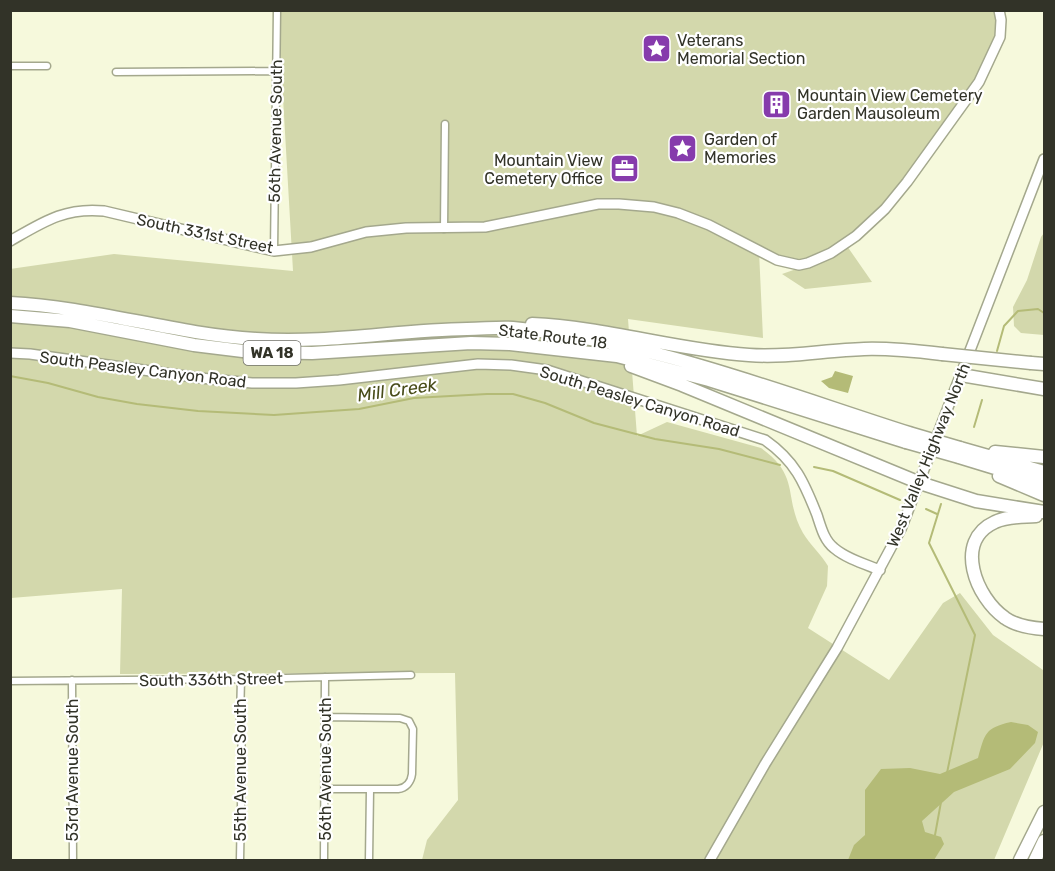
<svg xmlns="http://www.w3.org/2000/svg" width="1055" height="871" viewBox="0 0 1055 871" font-family="Rubik,sans-serif">
<rect width="100%" height="100%" fill="#f6f9dc"/>
<!-- green -->
<path fill="#d3d8ac" d="M278,11H999L1000,37L979,82L872,222L808,263L759,251L763,338L628,319L637,436L667,422L761,448C801,476 783,498 803,533C810,545 821,554 828,566L827,586L808,628L889,680L943,603L960,593L993,635L1043,670L1044,674V742L994,860H422L427,840L458,800L455,673L120,674L122,589L11,598L10,269L114,254L293,271Z
M1044,233V335L1021,333L1014,326L1013,307L1027,280L1041,237Z
M847,246L872,282L805,289L782,274L825,259Z"/>
<!-- water -->
<path fill="#b4bb77" d="M835,371L853,376L848,393L829,388L821,381L832,377Z
M1011,722L1028,725L1038,732L1035,743L1010,769L954,792L922,821L925,832L941,837L944,844L934,860H848L854,845L865,835V790L881,769L910,768L940,774L978,758C985,733 985,728 1011,722Z"/>
<g fill="none" stroke-linecap="round" stroke-linejoin="round">
<!-- stream -->
<path stroke="#b4bb77" stroke-width="2" d="M997,351L1004,326L1018,311L1038,309L1044,313
M10,376L48,383L98,397L137,404L198,411L274,415L359,409L414,398L487,394H513L545,403L594,423L655,439L719,449L780,465
M974,427L982,400
M814,467L833,471L900,500
M941,504L929,543L975,635L947,773
M926,509L937,514
M935,835L941,802"/>
<defs>
<path id="street" d="M10,66H47
M116,72L275,71
M444,229L445,124
M274,251L277,10
M72,680L73,860
M10,681L241,679L411,675
M325,717L400,718L409,721L413,729L412,774C411,782 406,788 398,789H325
M240,860L242,755L240,719L241,679
M324,860L325,677
M369,860L370,790"/>
<path id="secondary" d="M10,241C43,222 65,207 104,211L274,251L311,247L366,232L406,228L485,227L598,204H619L654,207L678,213L709,225L777,260L799,265L808,263L831,253L856,236L885,209L907,182L979,82L1000,37L1001,20L999,10
M10,353L30,354L200,378L252,383H296L339,380L478,364L511,365L547,370L765,440C795,461 804,482 817,515C821,527 824,540 834,548C847,559 865,564 880,570
M710,860L765,764L837,648L901,529L1044,159"/>
<path id="highway" d="M10,303C94,307 173,334 256,339C327,344 397,330 467,329C483,329 498,327 513,328C648,340 780,392 909,433
M10,316L70,321L194,345L251,352L312,353L471,343L510,344L617,356L709,380L906,442
M532,324C605,327 676,350 749,355C788,358 826,350 864,349C890,348 916,351 942,354
M1031,363L1044,364
M631,366L682,385L920,483L976,501L1044,512
M961,375L1044,389
M960,448L1044,472
M995,452L1044,457
M959,457L1044,483
M999,476L1044,495
M1036,516C1023,517 1007,516 995,522C953,541 976,598 1005,618C1016,626 1031,628 1044,629
M1020,860L1044,812
M1035,860L1044,841"/>
</defs>
<!-- street casing -->
<use href="#street" stroke="#a4a88d" stroke-width="9"/>
<!-- secondary casing -->
<use href="#secondary" stroke="#a4a88d" stroke-width="12"/>
<!-- highway casing -->
<use href="#highway" stroke="#a4a88d" stroke-width="15"/>
<!-- street -->
<use href="#street" stroke="#fff" stroke-width="6"/>
<!-- secondary -->
<use href="#secondary" stroke="#fff" stroke-width="9"/>
<!-- highway -->
<use href="#highway" stroke="#fff" stroke-width="12"/>
<defs>
<path id="highway-bridge" d="M942,354L1031,363
M909,433L960,448
M906,442L959,457"/>
</defs>
<!-- highway-bridge casing -->
<use href="#highway-bridge" stroke="#a4a88d" stroke-width="15" stroke-linecap="butt"/>
<!-- highway-bridge -->
<use href="#highway-bridge" stroke="#fff" stroke-width="12"/>
</g>
<!-- icons -->
<defs>
<symbol id="sight-square" viewBox="-11 -11 22 22"><rect x="-9" y="-9" width="18" height="18" rx="4" fill="#863bac" stroke="#fff"/><path d="M0-6L1.8-2.2L6-1.7L2.9 1.2L3.7 5.4L0 3.3L-3.7 5.4L-2.9 1.2L-6-1.7L-1.8-2.2Z" fill="#fff"/></symbol>
<symbol id="building-square" viewBox="-11 -11 22 22"><rect x="-9" y="-9" width="18" height="18" rx="4" fill="#863bac" stroke="#fff"/><path d="M-4-6H4V6H1V3H-1V6H-4ZM-2.5-4.3h1.7v1.8h-1.7ZM.8-4.3h1.7v1.8H.8ZM-2.5-1h1.7V.8h-1.7ZM.8-1h1.7V.8H.8Z" fill="#fff"/></symbol>
<symbol id="office-square" viewBox="-11 -11 22 22"><rect x="-9" y="-9" width="18" height="18" rx="4" fill="#863bac" stroke="#fff"/><path d="M-6-3h4V-5.5h4V-3h4V5H-6ZM-1-4.5V-3h2v-1.5ZM-6 0V1H6V0Z" fill="#fff"/></symbol>
</defs>
<g fill-rule="evenodd">
<use href="#sight-square" x="640" y="32" width="33" height="33"/>
<use href="#building-square" x="760" y="88" width="33" height="33"/>
<use href="#sight-square" x="666" y="132" width="33" height="33"/>
<use href="#office-square" x="608" y="152" width="33" height="33"/>
</g>
<g text-anchor="middle" stroke-width="4.5" stroke-linejoin="round" paint-order="stroke">
<!-- shield labels -->
<rect fill="#fff" stroke="#707068" stroke-width="1.5" x="243.5" y="341" width="57" height="24" rx="4.5"/>
<g font-size="15" font-weight="bold" fill="#323328">
<text x="272" y="358">WA 18</text>
</g>
<!-- poi labels -->
<g font-size="16" fill="#323328" stroke="#fff" text-anchor="start">
<text x="677" y="46">Veterans<tspan x="677" dy="18">Memorial Section</tspan></text>
<text x="797" y="101">Mountain View Cemetery<tspan x="797" dy="18">Garden Mausoleum</tspan></text>
<text x="704" y="145">Garden of<tspan x="704" dy="18">Memories</tspan></text>
<text x="603" y="166" text-anchor="end">Mountain View<tspan x="603" dy="18">Cemetery Office</tspan></text>
</g>
<!-- street labels -->
<g font-size="16" fill="#323328" stroke="#fff">
<text transform="translate(275 131) rotate(-89)" y="6">56th Avenue South</text>
<text transform="translate(205 233) rotate(12)" y="6">South 331st Street</text>
<text transform="translate(553 336) rotate(7)" y="6">State Route 18</text>
<text transform="translate(143 369) rotate(7)" y="6">South Peasley Canyon Road</text>
<text transform="translate(640 401) rotate(17)" y="6">South Peasley Canyon Road</text>
<text transform="translate(928 455) rotate(-68)" y="6">West Valley Highway North</text>
<text transform="translate(211 679) rotate(-1)" y="6">South 336th Street</text>
<text transform="translate(325 769) rotate(-90)" y="6">56th Avenue South</text>
<text transform="translate(72 770) rotate(-90)" y="6">53rd Avenue South</text>
<text transform="translate(240 770) rotate(-90)" y="6">55th Avenue South</text>
</g>
<!-- water labels -->
<g font-size="18" font-style="italic" fill="#484c19" stroke="#fff">
<text transform="translate(397 390) rotate(-8)" y="6">Mill Creek</text>
</g>
</g>
<!-- border -->
<rect width="1055" height="871" fill="none" stroke="#323328" stroke-width="24"/>
</svg>
